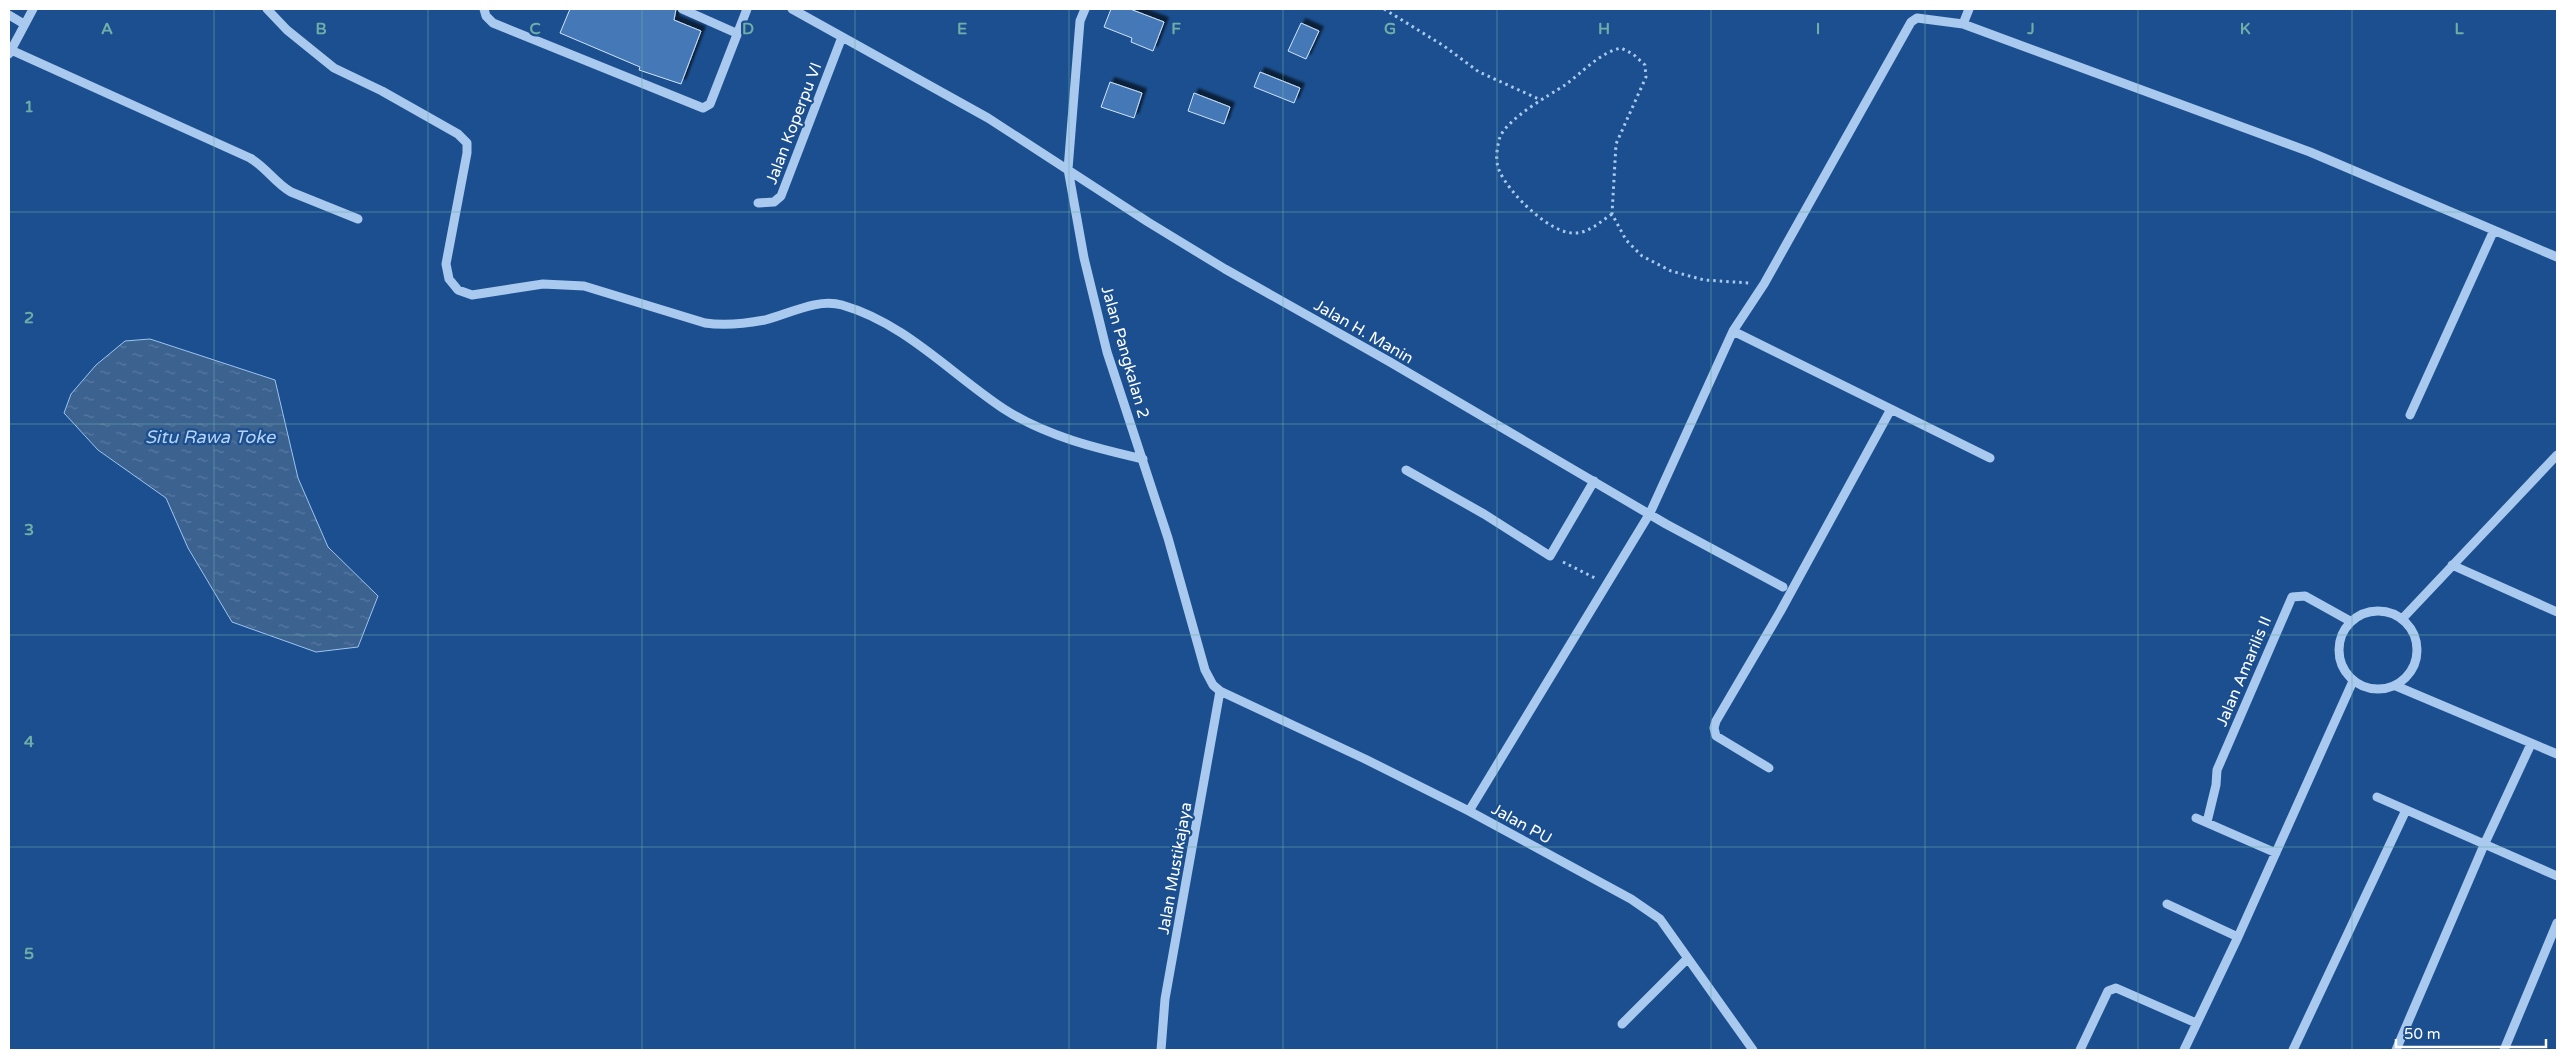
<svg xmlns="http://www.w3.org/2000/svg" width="2566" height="1059" viewBox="0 0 2566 1059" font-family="'Varela Round',sans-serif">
<defs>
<pattern id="water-ripples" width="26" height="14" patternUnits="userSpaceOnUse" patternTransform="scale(1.25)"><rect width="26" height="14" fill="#3c6290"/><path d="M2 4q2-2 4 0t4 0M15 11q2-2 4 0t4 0" fill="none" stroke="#597aa1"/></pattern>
<filter id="shadow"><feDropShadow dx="4.5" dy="-4.5" stdDeviation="1" flood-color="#0009"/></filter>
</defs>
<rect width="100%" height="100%" fill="#1b4f8f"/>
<!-- water -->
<path fill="url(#water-ripples)" stroke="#9cc4f0" d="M150,339L275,380L298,478L328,547L378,596L358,647L316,652L232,622L188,548L166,498L98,450L64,413L71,394L96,365L125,341Z"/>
<!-- building -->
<path fill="#4478b7" stroke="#cfe3fa" filter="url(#shadow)" d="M570,9H676L674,20L701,31L681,84L639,70L640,67L560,33Z
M1111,9H1130L1164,22L1153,51L1131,42L1132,38L1104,27Z
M1301,23L1319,31L1306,59L1288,51Z
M1260,72L1300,88L1294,103L1254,87Z
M1110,82L1142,93L1134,118L1101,107Z
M1194,93L1230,107L1224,124L1188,111Z"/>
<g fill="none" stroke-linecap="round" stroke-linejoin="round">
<!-- path -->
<path stroke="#a9c9ee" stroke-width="3" stroke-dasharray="2.5 4" stroke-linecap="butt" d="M1384,9L1444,46L1479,72L1541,100
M1612,214C1600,222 1590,232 1576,233C1550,235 1508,192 1499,170C1495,161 1497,146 1500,137C1508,118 1548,96 1565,85C1583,72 1599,53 1621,48L1633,54L1645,65L1646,77L1616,144L1612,214L1626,240L1642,256L1671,271L1704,280L1749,283
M1563,562L1595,578"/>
<!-- minor -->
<path stroke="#a9c9ee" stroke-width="9" d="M267,9L287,30L334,68L382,91L458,134L467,143V153L446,264L449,279L458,290L472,295L543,284L584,286L705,323C725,326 744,324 765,320C789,314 817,298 842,305C905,323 951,374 1004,409C1046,436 1095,448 1143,459
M484,9L486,16L493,23L703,108L710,104L747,9
M682,9L736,33
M792,9L988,118L1148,222L1225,269L1390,362L1666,524L1783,587
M1085,9L1080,21L1068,169L1084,258L1107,352L1168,538L1205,670L1213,685L1220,691L1365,759L1469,811L1631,899L1660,919L1753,1050
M9,15L24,24
M1963,24L1969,9
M11,50L250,158C266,167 275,183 291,192L358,219
M9,54L33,9
M758,203L774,202L781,196L842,37
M1733,331L1990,458
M2410,415L2494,230
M1406,470L1484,514L1550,556L1594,481
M2452,565L2557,612
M2339 650a39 39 0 1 1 78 0a39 39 0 1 1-78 0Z
M2402,619L2557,455
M2396,686L2557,754
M1769,768L1716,736L1714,728L1716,721L1780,612L1891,409
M2377,797L2557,876
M1469,811L1650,513L1733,331L1764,284L1911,22L1917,18L1963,24L2310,152L2557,257
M2196,818L2276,853
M2207,822L2216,785L2217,770L2292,597L2305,596L2350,621
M2167,904L2238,937
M1622,1024L1687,959
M1161,1050L1165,999L1220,691
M2080,1050L2108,991L2116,988L2196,1023
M2184,1050L2238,937L2353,681
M2293,1050L2406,810
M2396,1050L2484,845L2531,744
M2504,1050L2557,923"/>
</g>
<!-- grid -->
<path fill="none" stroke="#6fada8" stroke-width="1" stroke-opacity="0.55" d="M214,9V1050M428,9V1050M642,9V1050M855,9V1050M1069,9V1050M1283,9V1050M1497,9V1050M1711,9V1050M1925,9V1050M2138,9V1050M2352,9V1050M9,212H2557M9,424H2557M9,635H2557M9,847H2557"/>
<g text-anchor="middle" stroke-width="4.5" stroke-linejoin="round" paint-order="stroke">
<!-- street labels -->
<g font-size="16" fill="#fff" stroke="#1b4f8f">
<text transform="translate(793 123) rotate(-69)" y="6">Jalan Koperpu VI</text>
<text transform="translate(1364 331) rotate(30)" y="6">Jalan H. Manin</text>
<text transform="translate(1126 352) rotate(74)" y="6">Jalan Pangkalan 2</text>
<text transform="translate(2243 671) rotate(-67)" y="6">Jalan Amarilis II</text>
<text transform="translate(1522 823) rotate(29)" y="6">Jalan PU</text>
<text transform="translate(1174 868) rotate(-80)" y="6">Jalan Mustikajaya</text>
</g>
<!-- water labels -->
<g font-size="18" font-style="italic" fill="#b5d3f5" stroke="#1b4f8f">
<text x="210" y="443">Situ Rawa Toke</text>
</g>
</g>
<g font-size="16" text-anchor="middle" font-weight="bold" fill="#6fada8" stroke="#1b4f8f" stroke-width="4.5" stroke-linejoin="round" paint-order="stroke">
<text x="107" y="34">A</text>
<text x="321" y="34">B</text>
<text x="535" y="34">C</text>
<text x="748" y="34">D</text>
<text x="962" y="34">E</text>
<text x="1176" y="34">F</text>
<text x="1390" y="34">G</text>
<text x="1604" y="34">H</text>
<text x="1818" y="34">I</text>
<text x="2031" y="34">J</text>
<text x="2245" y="34">K</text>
<text x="2459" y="34">L</text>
<text x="29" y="112">1</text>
<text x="29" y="323">2</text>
<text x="29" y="535">3</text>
<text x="29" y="747">4</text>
<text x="29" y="959">5</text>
</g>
<!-- border -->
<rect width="2566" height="1059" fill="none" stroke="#ffffff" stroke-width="20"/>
<!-- scale -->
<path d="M2396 1039v8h150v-8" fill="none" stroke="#ffffff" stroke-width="2.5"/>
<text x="2404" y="1039" font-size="15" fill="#ffffff" stroke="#1b4f8f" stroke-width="4" paint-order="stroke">50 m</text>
</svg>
